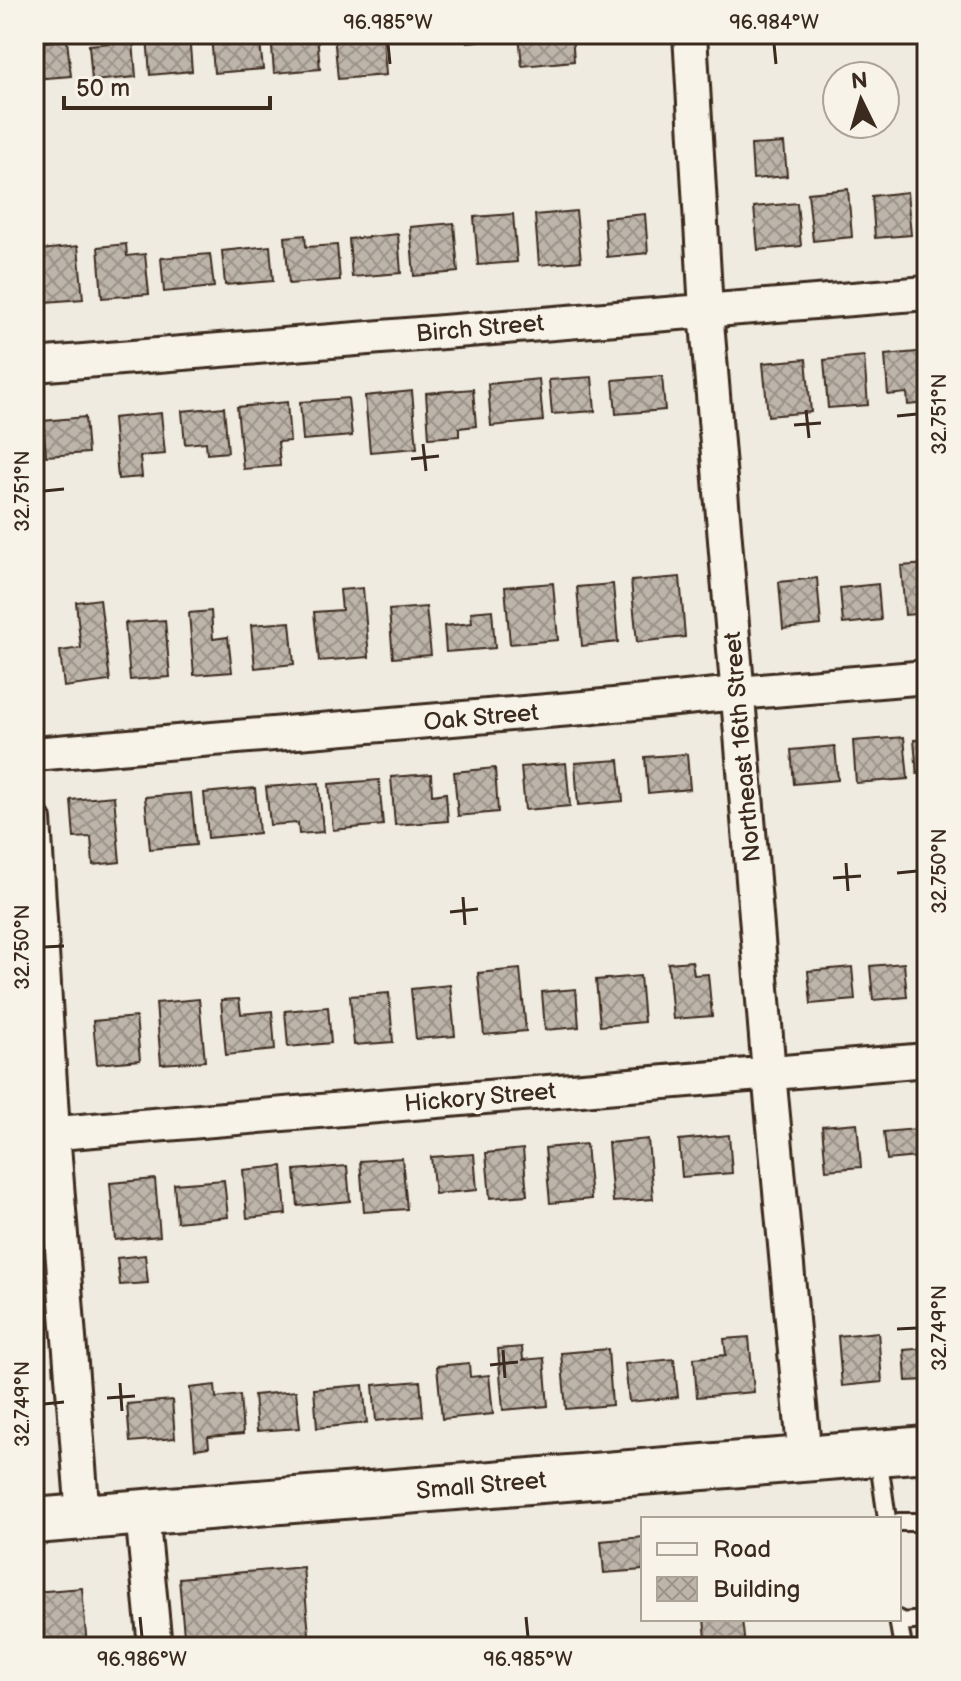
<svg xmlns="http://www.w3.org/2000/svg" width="961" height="1681" viewBox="0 0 961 1681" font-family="'Balsamiq Sans',sans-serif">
<defs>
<pattern id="building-cross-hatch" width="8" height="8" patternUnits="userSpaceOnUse" patternTransform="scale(2)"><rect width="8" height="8" fill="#bdb5aa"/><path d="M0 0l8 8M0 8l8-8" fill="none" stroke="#9b938a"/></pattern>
</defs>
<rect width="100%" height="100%" fill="#efebe0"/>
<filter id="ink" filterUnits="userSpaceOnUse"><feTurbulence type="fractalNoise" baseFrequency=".0125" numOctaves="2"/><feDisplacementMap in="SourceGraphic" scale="16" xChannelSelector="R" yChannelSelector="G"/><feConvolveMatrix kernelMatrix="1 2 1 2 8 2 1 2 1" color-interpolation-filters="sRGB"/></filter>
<g filter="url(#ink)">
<!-- building -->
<path fill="url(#building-cross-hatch)" stroke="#3b2a1e" stroke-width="2" d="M166,34H189L192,71L150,75L147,36Z
M211,34H259L263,69L214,73Z
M271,34H317L320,69L274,73Z
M334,34H383L386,75L338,79Z
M466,34H508V38L467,42Z
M519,34H572L574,61L522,66Z
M67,40L71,76L34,79V43Z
M133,41L136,77L92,81L89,45Z
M784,143L787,176L753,179L751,145Z
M848,189L852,237L813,241L808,193Z
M907,192L911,235L875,238L872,196Z
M797,203L801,246L758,250L754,207Z
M576,211L581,261L539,265L535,215Z
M513,214L517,262L478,265L474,217Z
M645,214L648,253L607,257L604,218Z
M454,223L458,272L414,276L410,227Z
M398,234L401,273L352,277L349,239Z
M305,235L306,247L337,245L340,280L289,284L285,237Z
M126,244L127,256L145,254L149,294L102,298L98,247Z
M78,246L83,299L46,302L41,250Z
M270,246L273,281L225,285L222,251Z
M210,254L214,287L164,292L161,258Z
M927,351V403L908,405L907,393L888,395L885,355Z
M864,356L868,405L828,408L824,360Z
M806,359L811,412L768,416L763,363Z
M662,376L665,410L616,414L613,380Z
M592,377L595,411L552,414L549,380Z
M539,379L543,421L491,426L488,384Z
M473,389L476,426L459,428V436L429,438L426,393Z
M412,391L417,448L370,452L365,396Z
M348,398L352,436L303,440L300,402Z
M287,402L290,441L278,442L280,466L243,469L237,407Z
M224,407L228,452L207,454L206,442L185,444L182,411Z
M161,413L165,454L140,456L142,477L118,479L113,418Z
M85,417L88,453L46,456L43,421Z
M927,564V613L905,615L901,566Z
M680,577L685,637L637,642L631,581Z
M817,578L821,625L783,629L779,582Z
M553,583L558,640L510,644L505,587Z
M613,584L618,642L582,646L577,587Z
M878,584L881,620L843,624L840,588Z
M363,588L369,657L319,661L314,612L342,610L340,590Z
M100,599L110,681L64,687L60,651L81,648L76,602Z
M426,607L431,655L393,658L389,610Z
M492,610L495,648L446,652L444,626L472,623L471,612Z
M211,611L213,639L228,637L232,672L194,675L189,613Z
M165,620L170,677L130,680L125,623Z
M290,622L294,664L255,668L251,625Z
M904,737L908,779L856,783L853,741Z
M927,739V773L917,774L914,740Z
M835,746L838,780L794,784L791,750Z
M687,754L690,789L648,793L645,757Z
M619,760L623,801L578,805L575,763Z
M566,763L570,806L525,810L521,767Z
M495,768L498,812L458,816L454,772Z
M431,774L432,795L446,793L448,821L395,825L391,777Z
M379,780L383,825L333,830L329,784Z
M319,783L323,832L299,834L298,823L270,825L266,787Z
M255,788L259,833L208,838L204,793Z
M191,793L196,845L150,849L145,797Z
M114,796L120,862L93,865L91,837L74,838L71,800Z
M692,961L694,975L708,974L712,1016L673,1019L668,963Z
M904,963L907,997L873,1000L870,966Z
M852,967L855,1000L811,1004L808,971Z
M520,969L526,1031L484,1035L478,973Z
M640,976L644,1022L600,1026L596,980Z
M450,985L455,1036L416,1039L411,989Z
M576,989L579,1027L545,1030L542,992Z
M389,993L393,1042L354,1045L350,996Z
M199,999L205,1061L161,1064L156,1003Z
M239,999L241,1014L272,1011L275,1050L226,1055L221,1000Z
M328,1007L331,1043L288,1047L285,1011Z
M136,1017L140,1060L97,1064L93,1021Z
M857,1123L861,1167L826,1170L822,1126Z
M927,1128V1156L887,1160L884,1132Z
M729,1135L732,1173L682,1177L679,1140Z
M648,1139L653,1199L613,1202L608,1143Z
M586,1144L591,1199L550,1203L545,1148Z
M523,1149L527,1195L490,1198L486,1153Z
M474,1154L477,1190L435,1194L431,1157Z
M402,1158L407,1209L364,1212L360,1161Z
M282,1166L286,1214L247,1218L243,1170Z
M347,1166L350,1201L298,1206L295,1170Z
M155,1179L160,1236L115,1240L110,1183Z
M224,1180L228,1217L177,1222L174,1184Z
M145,1255L148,1283L120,1285L117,1258Z
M878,1332L882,1382L842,1386L838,1336Z
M749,1337L754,1392L697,1397L694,1358L726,1355L724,1339Z
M522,1347L523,1360L544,1358L548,1406L503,1410L498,1349Z
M927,1348V1380L906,1381L904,1350Z
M608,1349L612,1405L566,1409L561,1353Z
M674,1359L678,1397L629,1402L625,1364Z
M469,1363L470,1377L489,1375L493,1414L442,1419L437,1366Z
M420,1381L423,1416L376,1421L373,1385Z
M215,1385L216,1398L240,1395L243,1434L208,1437L209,1447L195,1449L190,1388Z
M363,1385L367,1423L317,1428L314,1389Z
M296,1391L300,1428L257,1431L254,1395Z
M172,1400L175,1438L130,1442L127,1404Z
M643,1537V1570L604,1573L601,1541Z
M303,1567L310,1647H185L179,1578Z
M82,1588L87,1647H34V1592Z
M704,1619H742L745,1647H707Z"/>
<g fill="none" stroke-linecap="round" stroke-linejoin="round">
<defs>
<path id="lane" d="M878,1455L887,1519
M899,1522H927
M898,1619L903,1647
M899,1622L927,1620"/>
<path id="street" d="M690,34L706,310L769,1073L805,1459
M34,365L927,293
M34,754L583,708L737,693L927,677
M34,820L53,1133L83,1517
M34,1135L927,1060
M142,1513L155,1647"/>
<path id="secondary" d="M34,1521L927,1449"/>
</defs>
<!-- lane casing -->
<use href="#lane" stroke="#3b2a1e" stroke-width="22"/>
<!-- street casing -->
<use href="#street" stroke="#3b2a1e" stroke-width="38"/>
<!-- secondary casing -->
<use href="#secondary" stroke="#3b2a1e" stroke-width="50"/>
<!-- lane -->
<use href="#lane" stroke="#f7f3e8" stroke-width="16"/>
<!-- street -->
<use href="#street" stroke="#f7f3e8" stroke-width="32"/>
<!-- secondary -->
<use href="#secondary" stroke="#f7f3e8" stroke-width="44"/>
</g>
</g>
<!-- ticks -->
<path fill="none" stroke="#3b2a1e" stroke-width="3" d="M388,44L390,64M774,44L776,64M806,410L809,438M897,416L917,414M794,425L821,423M423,444L426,471M411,459L439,456M44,491L64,489M846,863L848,891M897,873L917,871M833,878L861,876M463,897L465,925M450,912L478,909M44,947L64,946M897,1329L917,1328M503,1350L505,1378M490,1365L518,1362M120,1383L122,1411M107,1398L135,1396M44,1404L64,1402M140,1617L142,1637M526,1617L528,1637"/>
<g text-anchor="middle" stroke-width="8" stroke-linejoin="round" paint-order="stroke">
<!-- street labels -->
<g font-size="24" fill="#3b2a1e" stroke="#f7f3e8">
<text transform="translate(480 328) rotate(-5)" y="8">Birch Street</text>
<text transform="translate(481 717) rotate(-5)" y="8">Oak Street</text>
<text transform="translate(742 747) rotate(-95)" y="8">Northeast 16th Street</text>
<text transform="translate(480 1097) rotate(-5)" y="8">Hickory Street</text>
<text transform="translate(481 1485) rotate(-5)" y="8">Small Street</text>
</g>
</g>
<!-- margin -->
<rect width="961" height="1681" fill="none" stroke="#f7f3e8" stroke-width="88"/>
<!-- legend -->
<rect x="641" y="1517" width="260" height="104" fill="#f7f3e8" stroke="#aca397" stroke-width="2"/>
<rect x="657" y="1543" width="40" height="12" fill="#f7f3e8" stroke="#aca397" stroke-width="2"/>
<text x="713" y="1557" font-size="24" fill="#3b2a1e">Road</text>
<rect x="657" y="1577" width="40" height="24" fill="url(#building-cross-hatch)" stroke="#aca397" stroke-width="2"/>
<text x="713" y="1597" font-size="24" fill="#3b2a1e">Building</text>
<!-- north arrow -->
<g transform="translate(861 100) rotate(355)"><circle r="38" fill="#f7f3e8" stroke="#aca397" stroke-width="2"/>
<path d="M0-6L14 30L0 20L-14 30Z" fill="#3b2a1e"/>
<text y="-12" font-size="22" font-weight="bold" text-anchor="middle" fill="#3b2a1e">N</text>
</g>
<!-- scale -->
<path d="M64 96v12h206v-12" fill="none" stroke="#3b2a1e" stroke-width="4"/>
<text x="76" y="96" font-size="24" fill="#3b2a1e" stroke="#f7f3e8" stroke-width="6" paint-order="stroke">50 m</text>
<rect x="44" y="44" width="873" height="1593" fill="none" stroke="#3b2a1e" stroke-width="3"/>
<g font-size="20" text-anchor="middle" fill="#3b2a1e">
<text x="388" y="29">96.985°W</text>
<text x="774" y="29">96.984°W</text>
<text transform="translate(939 414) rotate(-90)" y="7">32.751°N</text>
<text transform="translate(22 491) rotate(-90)" y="7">32.751°N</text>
<text transform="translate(939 871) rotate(-90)" y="7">32.750°N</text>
<text transform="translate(22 947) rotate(-90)" y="7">32.750°N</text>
<text transform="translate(939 1328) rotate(-90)" y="7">32.749°N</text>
<text transform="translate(22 1404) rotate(-90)" y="7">32.749°N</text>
<text x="142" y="1666">96.986°W</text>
<text x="528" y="1666">96.985°W</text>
</g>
</svg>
